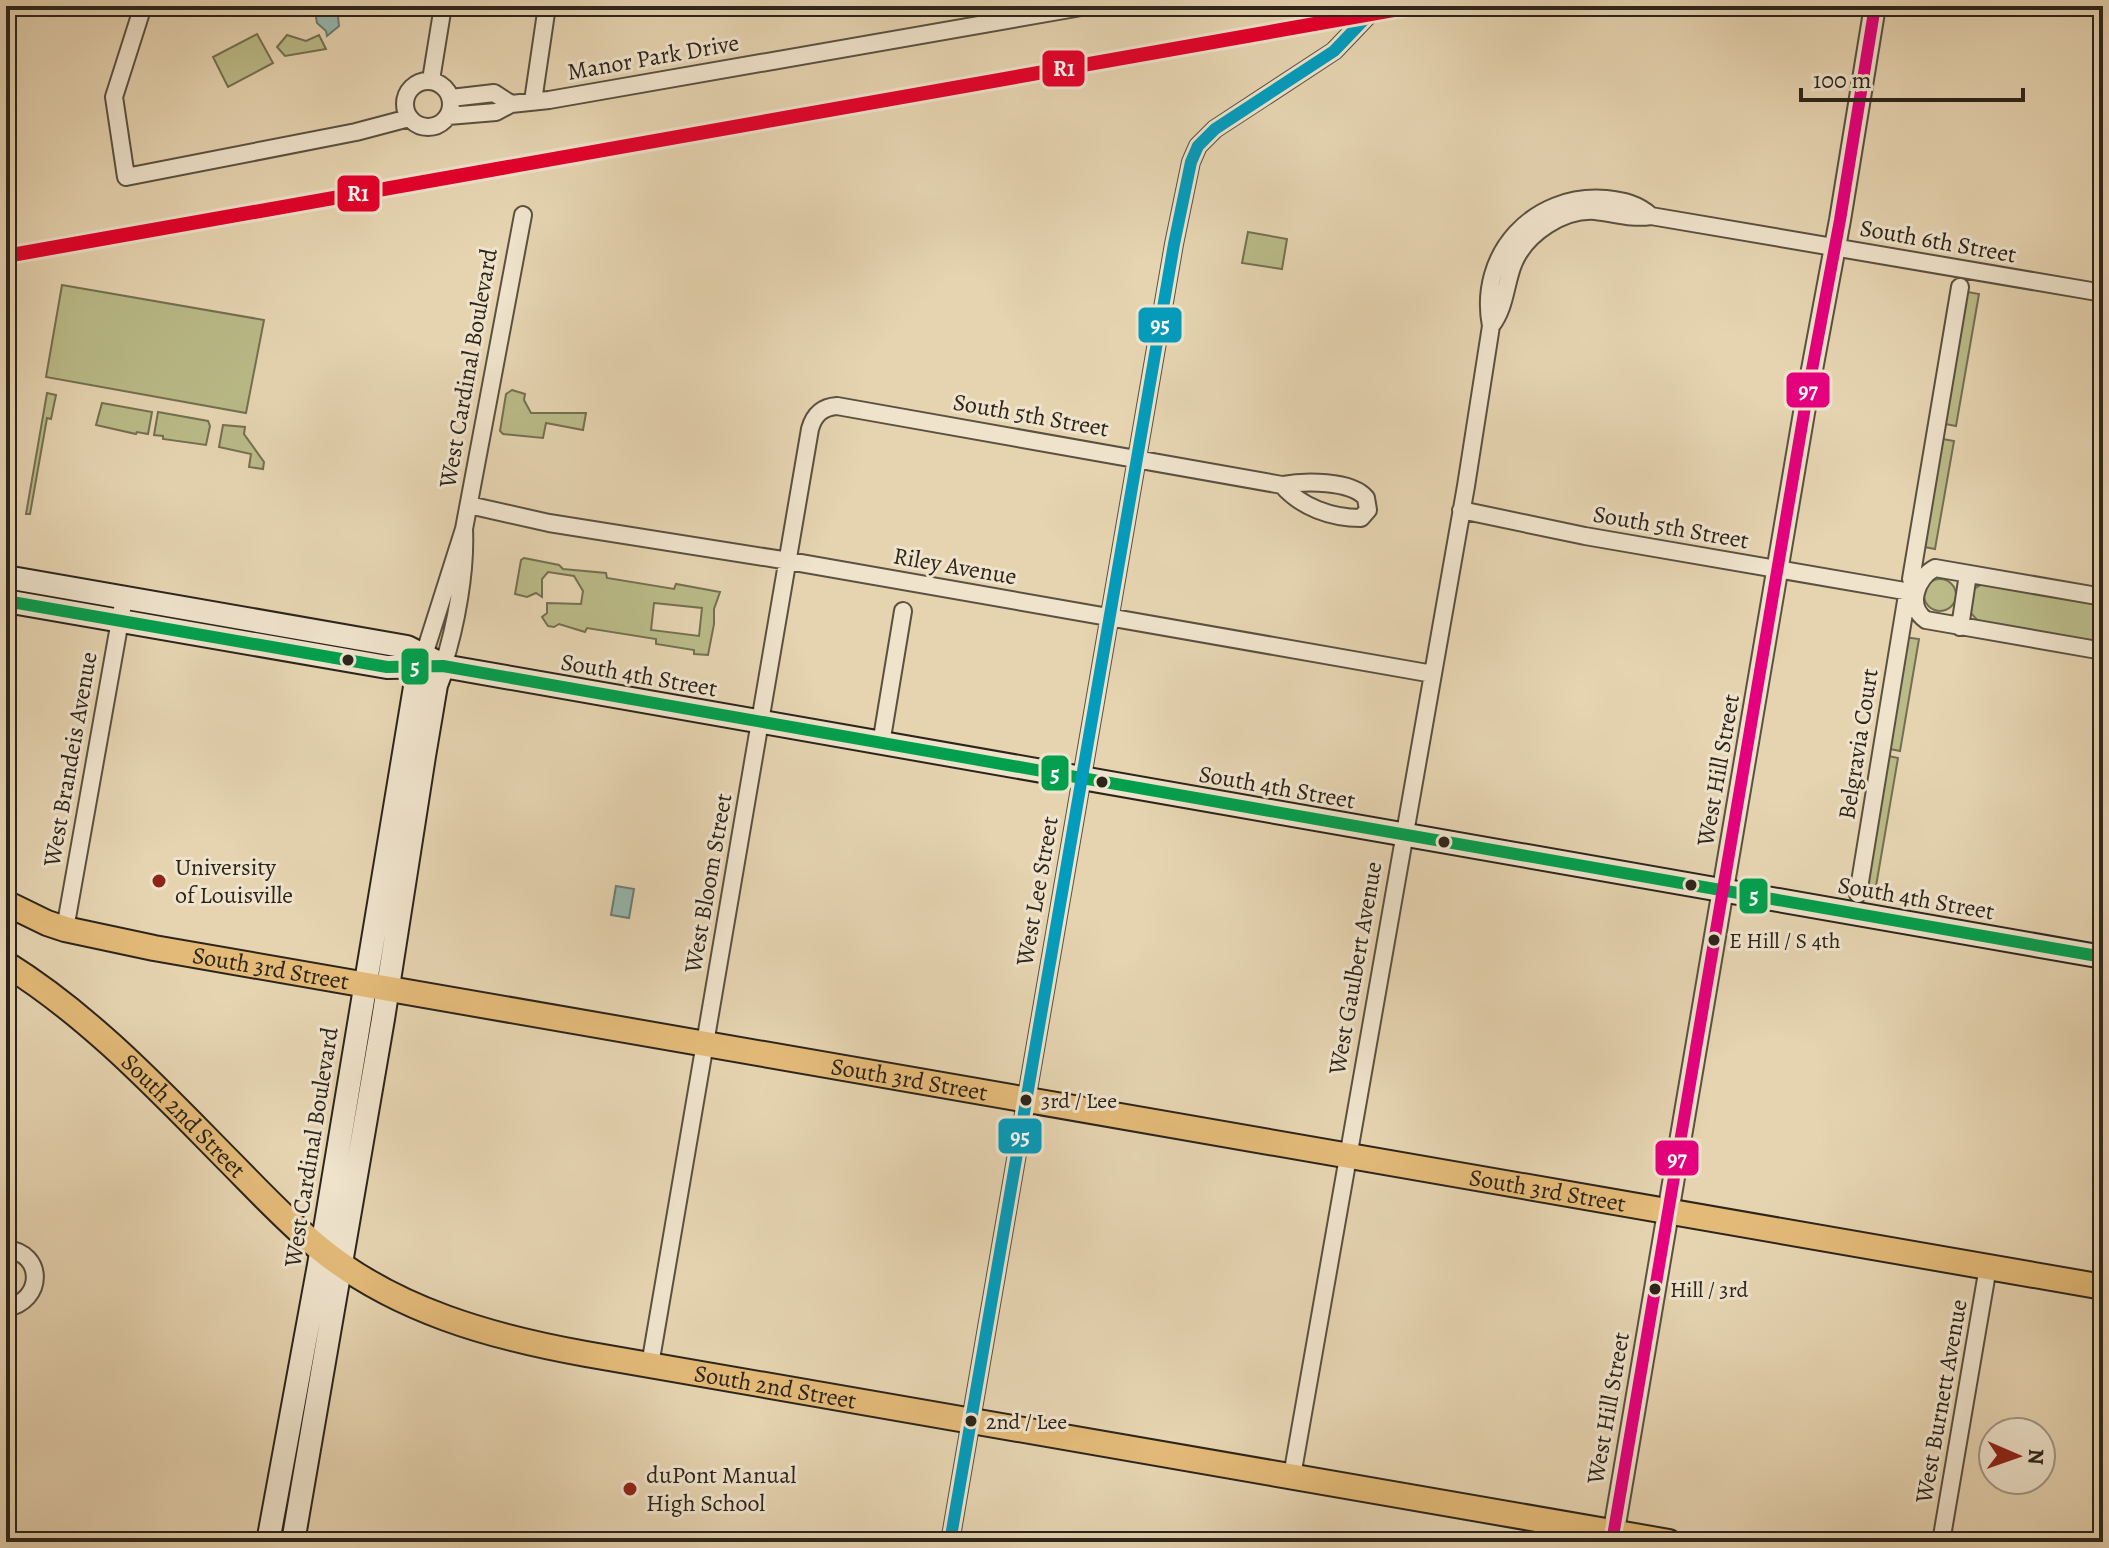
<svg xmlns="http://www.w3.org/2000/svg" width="2109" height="1548" viewBox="0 0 2109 1548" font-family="Alegreya,serif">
<rect width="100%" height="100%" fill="#e6d4b1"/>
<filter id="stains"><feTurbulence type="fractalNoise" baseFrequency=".0025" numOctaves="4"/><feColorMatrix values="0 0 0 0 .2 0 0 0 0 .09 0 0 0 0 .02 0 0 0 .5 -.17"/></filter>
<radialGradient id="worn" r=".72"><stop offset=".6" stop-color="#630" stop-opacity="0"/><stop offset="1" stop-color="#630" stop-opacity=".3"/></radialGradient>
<!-- green -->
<path fill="#babb88" stroke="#737052" stroke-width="2" fill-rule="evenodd" d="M257,34L273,63L228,87L213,57Z
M287,35L306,41L319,35L326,49L285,56L277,47Z
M1248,232L1287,239L1282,269L1242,263Z
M62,285L264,320L246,413L46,377Z
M1962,291L1979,294L1956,426L1940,423Z
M512,390L525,394L524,400L531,413H586L583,430L546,423L543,438L503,434L500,431L506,394Z
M47,393L56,395L51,419L47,418L30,514H26Z
M102,403L152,412L148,434L137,432L136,434L96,425Z
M158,412L208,421L210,426L206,445L163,439V436L154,435Z
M223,425L245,427L244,434L264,462L263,469L249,467L251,454L219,447Z
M1937,438L1954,441L1935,549L1919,546Z
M524,558L559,565L563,569L606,573L607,578L674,589L676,584L720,592L714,609V624L708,655L694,654V650L656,644V639L587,628L585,632L559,624L554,627L548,626L542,617L547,613V603L581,604L583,591L574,576L548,572L542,579V597L536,593L527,597L515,594L521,560ZM654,603L702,608L699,636L651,630Z
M1924 595a16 16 0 1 1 32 0a16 16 0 1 1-32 0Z
M1984,583L2103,602V644L1979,622L1969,611L1974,589Z
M1904,637L1919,639L1900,751L1885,748Z
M1884,755L1898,758L1875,892L1862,890Z"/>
<!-- water -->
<path fill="#96b8af" stroke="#6c7d74" stroke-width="2" d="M311,6H322L323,11L338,16L339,26L327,36L326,31L317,23L315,11Z
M616,886L634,889L629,918L611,915Z"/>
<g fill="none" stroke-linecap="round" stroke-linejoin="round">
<defs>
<path id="minor" d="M143,6L114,97L126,177L356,132L409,118
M431,80L443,6
M405 104a23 23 0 1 1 46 0a23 23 0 1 1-46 0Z
M533,101L547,6
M511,104L549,100L1087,6
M448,116L496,112L511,104L494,93L451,98
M1491,326C1506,307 1505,283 1514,262C1527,233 1563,209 1595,211C1615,213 1631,219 1651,216L2103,293
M469,505L549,523L789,561L1433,674
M1461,510L1585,536L1916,593
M464,529L523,215
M1911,579L1960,287
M2103,597L1935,568C1916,578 1906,607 1926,620L2103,651
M1960,627L1968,574
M424,655L464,529C466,571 456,626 443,666
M881,744L903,611
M1858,894L1906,601
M65,929L124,598
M6,1249C45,1253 44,1301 6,1308
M650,1365L810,429C814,415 822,407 837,406L1282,485C1301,507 1331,518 1361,518L1368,510L1366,498C1351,480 1304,481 1282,485
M1292,1476L1466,486L1491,326C1477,254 1534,193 1606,199C1624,201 1638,204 1651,216
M950,1542L1174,244L1191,162L1198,146L1215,129L1334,51L1377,6
M1941,1542L1988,1267"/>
<path id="tertiary" d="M1612,1542L1805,407L1840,220L1875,6"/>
<path id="secondary" d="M6,577L407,647L435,661
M6,601L387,667L443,666L2103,957
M268,1542L319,1265L415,687L424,657
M293,1542L383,1019L424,756L436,685L443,666"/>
<g id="primary">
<path id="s1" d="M6,903L47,923L65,929L154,948L2103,1287"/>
<path id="s2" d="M6,964C88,1015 156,1087 223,1155C255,1187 285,1220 319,1248C395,1310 491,1337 586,1354L1669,1542"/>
</g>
</defs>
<!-- minor casing -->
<use href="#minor" stroke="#5a5140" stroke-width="20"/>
<!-- tertiary casing -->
<use href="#tertiary" stroke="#5a5140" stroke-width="24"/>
<!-- secondary casing -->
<use href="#secondary" stroke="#2c251b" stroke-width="26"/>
<!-- primary casing -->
<use href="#primary" stroke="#2c251b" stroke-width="28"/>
<!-- minor -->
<use href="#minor" stroke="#efe3cc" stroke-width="16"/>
<!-- tertiary -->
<use href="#tertiary" stroke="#efe3cc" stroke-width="20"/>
<!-- secondary -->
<use href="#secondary" stroke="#efe3cc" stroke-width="22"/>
<!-- primary -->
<use href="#primary" stroke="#e3ba78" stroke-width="24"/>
<defs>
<path id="bus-1" d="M6,601L387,667L443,666L2103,957"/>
<path id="bus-2" d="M1612,1542L1805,407L1840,220L1875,6"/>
<path id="bus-3" d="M950,1542L1174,244L1191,162L1198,146L1215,129L1334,51L1377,6"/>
</defs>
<!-- bus-1 casing -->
<use href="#bus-1" stroke="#efe3cc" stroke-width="18"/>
<!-- bus-2 casing -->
<use href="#bus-2" stroke="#efe3cc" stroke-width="18"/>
<!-- bus-3 casing -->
<use href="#bus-3" stroke="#efe3cc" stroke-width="18"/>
<!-- bus-1 -->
<use href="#bus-1" stroke="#02a04e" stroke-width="12"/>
<!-- bus-2 -->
<use href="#bus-2" stroke="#e5007d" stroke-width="12"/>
<!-- bus-3 -->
<use href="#bus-3" stroke="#049cbc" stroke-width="12"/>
<defs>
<path id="rail-1" d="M6,256L1416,6"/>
</defs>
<!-- rail-1 casing -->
<use href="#rail-1" stroke="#efe3cc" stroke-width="20"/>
<!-- rail-1 -->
<use href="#rail-1" stroke="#e4002b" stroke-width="14"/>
</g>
<!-- markers -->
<g fill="#2c251b" stroke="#efe3cc" stroke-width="3">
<circle cx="348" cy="660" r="7"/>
<circle cx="1102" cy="782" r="7"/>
<circle cx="1444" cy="842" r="7"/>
<circle cx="1691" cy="885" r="7"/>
<circle cx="1714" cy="940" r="7"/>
<circle cx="1026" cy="1100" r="7"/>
<circle cx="1655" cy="1289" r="7"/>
<circle cx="971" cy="1421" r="7"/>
</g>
<g fill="#8f2418" stroke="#efe3cc" stroke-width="3">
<circle cx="159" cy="881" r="8"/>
<circle cx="630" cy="1489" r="8"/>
</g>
<g text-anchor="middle" stroke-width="6" stroke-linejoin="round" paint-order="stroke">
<!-- bus labels -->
<g font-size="22" fill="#2c251b" stroke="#efe3cc" text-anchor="start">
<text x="1729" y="948">E Hill / S 4th</text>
<text x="1041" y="1108">3rd / Lee</text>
<text x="1670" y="1297">Hill / 3rd</text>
<text x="986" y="1429">2nd / Lee</text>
</g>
<!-- street labels -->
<g font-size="24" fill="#2c251b" stroke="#efe3cc">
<text transform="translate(653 57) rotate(-10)" y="8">Manor Park Drive</text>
<text transform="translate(1938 241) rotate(10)" y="8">South 6th Street</text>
<text transform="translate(468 368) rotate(-80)" y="8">West Cardinal Boulevard</text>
<text transform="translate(1031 415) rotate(10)" y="8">South 5th Street</text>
<text transform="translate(1671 527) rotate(10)" y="8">South 5th Street</text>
<text transform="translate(955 566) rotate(10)" y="8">Riley Avenue</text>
<text transform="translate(639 675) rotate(10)" y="8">South 4th Street</text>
<text transform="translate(1858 744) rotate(-81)" y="8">Belgravia Court</text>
<text transform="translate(70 759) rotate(-80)" y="8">West Brandeis Avenue</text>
<text transform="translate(1718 770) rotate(-80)" y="8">West Hill Street</text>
<text transform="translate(1277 787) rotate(10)" y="8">South 4th Street</text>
<text transform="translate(708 883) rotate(-80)" y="8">West Bloom Street</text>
<text transform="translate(1037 891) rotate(-80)" y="8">West Lee Street</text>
<text transform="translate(1916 898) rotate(10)" y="8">South 4th Street</text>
<text dy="8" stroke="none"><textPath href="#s1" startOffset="274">South 3rd Street</textPath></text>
<text transform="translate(1355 968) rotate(-80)" y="8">West Gaulbert Avenue</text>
<text dy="8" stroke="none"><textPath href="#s1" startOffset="922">South 3rd Street</textPath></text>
<text dy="8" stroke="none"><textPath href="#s2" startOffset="234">South 2nd Street</textPath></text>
<text transform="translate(311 1147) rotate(-81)" y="8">West Cardinal Boulevard</text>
<text dy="8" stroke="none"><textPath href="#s1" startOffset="1570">South 3rd Street</textPath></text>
<text dy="8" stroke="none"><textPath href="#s2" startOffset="906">South 2nd Street</textPath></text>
<text transform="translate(1941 1401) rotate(-80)" y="8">West Burnett Avenue</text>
<text transform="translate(1608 1408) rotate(-80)" y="8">West Hill Street</text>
</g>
<!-- poi labels -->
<g font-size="24" fill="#2c251b" stroke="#efe3cc" text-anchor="start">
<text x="175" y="875">University<tspan x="175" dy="28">of Louisville</tspan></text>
<text x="646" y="1483">duPont Manual<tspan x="646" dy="28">High School</tspan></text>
</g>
</g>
<g stroke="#efe3cc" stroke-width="3">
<rect x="1041" y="49" width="45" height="39" rx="8" fill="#e4002b"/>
<rect x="336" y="174" width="45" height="39" rx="8" fill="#e4002b"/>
<rect x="1137" y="306" width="46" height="38" rx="8" fill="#049cbc"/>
<rect x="1785" y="371" width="46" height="38" rx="8" fill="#e5007d"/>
<rect x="400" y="647" width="30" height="39" rx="8" fill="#02a04e"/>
<rect x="1040" y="754" width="30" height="38" rx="8" fill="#02a04e"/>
<rect x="1738" y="877" width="31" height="38" rx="8" fill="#02a04e"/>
<rect x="997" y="1117" width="46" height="38" rx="8" fill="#049cbc"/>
<rect x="1654" y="1139" width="46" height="38" rx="8" fill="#e5007d"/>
</g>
<g font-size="22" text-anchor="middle" font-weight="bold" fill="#fff">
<text x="1064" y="76">R1</text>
<text x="358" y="201">R1</text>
<text x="1160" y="332">95</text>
<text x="1808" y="398">97</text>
<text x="415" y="674">5</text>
<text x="1055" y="781">5</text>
<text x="1754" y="903">5</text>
<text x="1020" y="1144">95</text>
<text x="1677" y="1166">97</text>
</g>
<!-- margin -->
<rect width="2109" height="1548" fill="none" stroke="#e6d4b1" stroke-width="32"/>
<rect x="8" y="8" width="2093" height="1532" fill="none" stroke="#2c251b" stroke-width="4"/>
<rect x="16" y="16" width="2077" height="1516" fill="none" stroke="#2c251b" stroke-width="2"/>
<!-- north arrow -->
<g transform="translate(2017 1456) rotate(92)"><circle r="38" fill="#efe3cc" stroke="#a19785" stroke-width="2"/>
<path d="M0-6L14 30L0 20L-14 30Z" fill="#8f2418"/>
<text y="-12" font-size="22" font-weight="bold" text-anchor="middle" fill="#2c251b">N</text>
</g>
<!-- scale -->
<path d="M1801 88v12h222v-12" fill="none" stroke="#2c251b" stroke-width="4"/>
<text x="1813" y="88" font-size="24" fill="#2c251b" stroke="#efe3cc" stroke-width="6" paint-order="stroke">100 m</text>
<rect width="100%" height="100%" filter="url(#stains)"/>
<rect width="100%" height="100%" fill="url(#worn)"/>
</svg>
